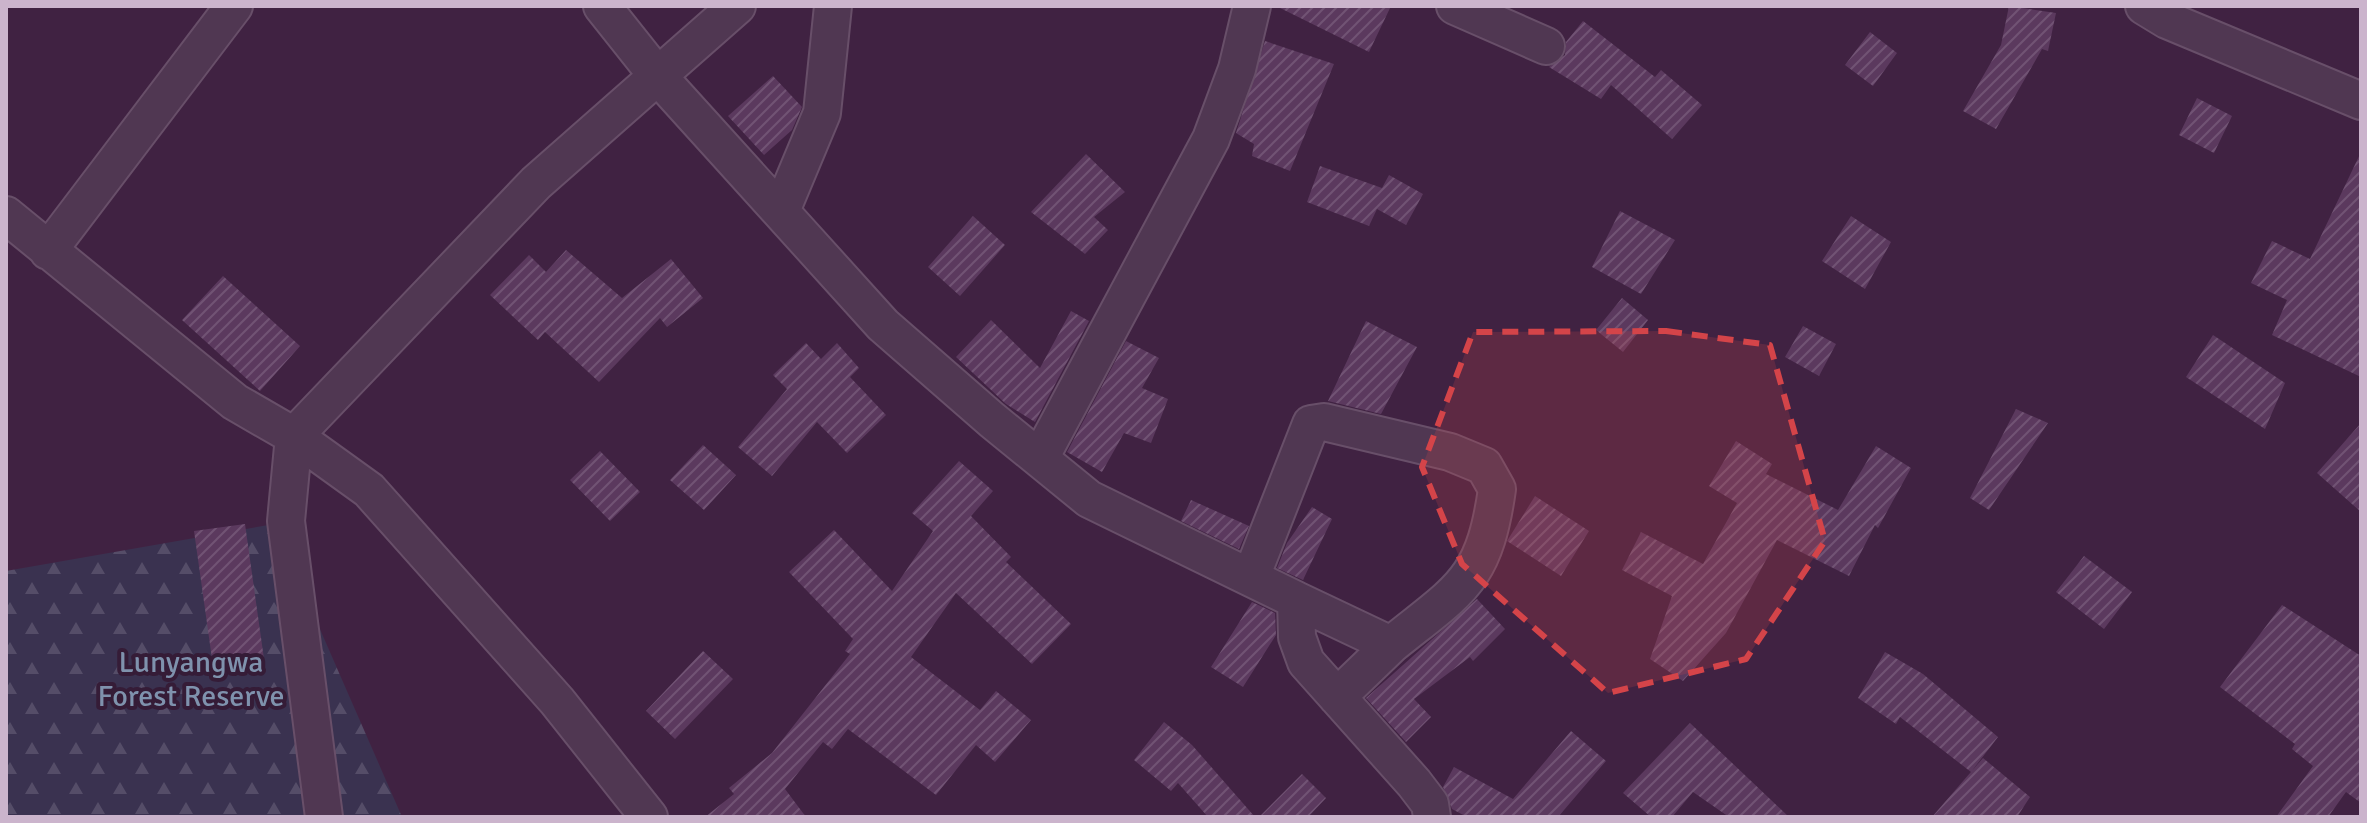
<svg xmlns="http://www.w3.org/2000/svg" width="2367" height="823" viewBox="0 0 2367 823" font-family="Signika,sans-serif">
<defs>
<pattern id="forest-firs" width="22" height="20" patternUnits="userSpaceOnUse" patternTransform="scale(2)"><rect width="22" height="20" fill="#3a3250"/><path d="M5 1l3.5 6h-7zM16 11l3.5 6h-7z" fill="#554d68"/></pattern>
<pattern id="building-hatch" width="6" height="6" patternUnits="userSpaceOnUse" patternTransform="scale(2)"><rect width="6" height="6" fill="#5b395e"/><path d="M-1 1l2-2M0 6l6-6M5 7l2-2" fill="none" stroke="#715374"/></pattern>
</defs>
<rect width="100%" height="100%" fill="#402242"/>
<!-- forest -->
<path fill="url(#forest-firs)" d="M274,524L402,817H6V571Z"/>
<!-- building -->
<path fill="url(#building-hatch)" d="M1276,6H1391L1369,52Z
M2009,6L2056,13L2048,51L2042,49L1996,129L1963,111L2001,45Z
M1583,21L1655,77L1661,70L1702,105L1672,139L1611,85L1601,99L1549,67L1565,55L1566,42Z
M1870,32L1897,53L1873,86L1845,65Z
M1265,41L1334,64L1290,171L1252,156L1254,144L1236,133Z
M773,76L802,107L792,130L764,155L728,116Z
M2197,98L2232,116L2214,153L2179,135Z
M2361,152V377L2272,335L2287,300L2251,283L2272,241L2310,259Z
M1086,154L1125,192L1094,217L1108,230L1085,254L1031,212Z
M1320,166L1382,188L1389,175L1423,194L1406,225L1377,209L1369,226L1307,202Z
M1620,211L1675,240L1641,294L1592,267Z
M973,216L1005,245L960,296L928,267Z
M1851,216L1891,242L1865,289L1822,261Z
M566,250L622,298L671,259L703,298L667,327L660,318L599,382L545,332L538,340L490,295L529,255L546,272Z
M223,276L300,346L260,391L182,320Z
M1622,298L1648,320L1623,352L1596,330Z
M1071,311L1089,321L1035,422L1006,404L956,357L991,320L1040,368Z
M1366,321L1417,347L1381,414L1328,401Z
M1803,326L1836,344L1819,376L1785,357Z
M2213,335L2285,383L2265,429L2186,377Z
M1126,341L1159,358L1142,388L1168,399L1151,443L1124,433L1102,472L1067,452Z
M806,343L821,359L837,343L859,368L850,377L886,415L847,453L817,422L772,476L738,447L787,389L773,375Z
M2016,409L2048,423L1989,510L1970,498Z
M2361,423V512L2317,473Z
M1736,441L1772,464L1766,474L1838,510L1876,446L1911,468L1878,528L1875,525L1849,576L1777,540L1726,633L1683,681L1650,659L1672,596L1622,570L1641,532L1703,564L1737,503L1709,486Z
M703,445L736,475L704,510L670,480Z
M600,451L640,492L610,521L570,480Z
M959,461L993,491L971,516L1011,557L1006,562L1071,624L1032,664L956,593L911,657L980,710L996,691L1031,720L995,762L976,745L936,795L848,729L832,749L823,742L785,789L806,817H705L734,794L729,788L772,753L850,654L845,651L853,639L789,572L834,530L892,591L933,531L912,513Z
M1535,496L1589,531L1561,576L1507,541Z
M1191,500L1249,526L1239,549L1181,521Z
M1312,507L1332,519L1303,580L1277,568L1287,543Z
M245,524L265,666L214,673L194,531Z
M2084,556L2132,592L2104,629L2056,592Z
M1477,599L1505,629L1473,661L1470,657L1414,699L1431,717L1406,742L1366,698Z
M1252,602L1275,613L1276,635L1243,687L1211,667Z
M2282,605L2361,656V803L2346,792L2328,817H2276L2313,766L2292,749L2295,744L2220,687Z
M703,651L733,679L675,739L646,711Z
M1885,652L1923,674L1998,737L1971,772L1900,717L1896,724L1858,698Z
M1164,722L1192,745L1255,817H1208L1178,783L1171,791L1134,760Z
M1690,723L1789,817H1729L1693,792L1672,817H1651L1623,793Z
M1571,731L1606,761L1558,817H1467L1452,809L1443,787L1454,767L1513,799Z
M1983,758L2030,797L2017,817H1932Z
M1302,774L1326,798L1308,817H1259Z"/>
<g fill="none" stroke-linecap="round" stroke-linejoin="round">
<defs>
<path id="minor" d="M602,6L656,74L883,325L992,420L1089,499L1296,600L1297,637L1306,662L1414,783L1430,804L1432,817
M1455,6L1546,46
M2144,6L2167,20L2361,101
M781,211L822,113L833,6
M6,215L235,402L294,436L369,490L557,701L649,817
M48,251L234,6
M1040,458L1211,139L1237,69L1252,6
M1251,577L1311,424L1324,422L1450,452L1484,466L1497,489C1484,582 1460,589 1391,645L1296,600
M1337,697L1391,645
M324,817L286,521L294,436L536,183L737,6"/>
</defs>
<!-- minor casing -->
<use href="#minor" stroke="#684f69" stroke-width="40"/>
<!-- minor -->
<use href="#minor" stroke="#503752" stroke-width="36"/>
</g>
<!-- marked area -->
<path fill="#d44449" fill-opacity="0.2" stroke="#d44449" stroke-width="6" stroke-dasharray="16 10" stroke-linejoin="round" d="M1666,331L1770,345L1825,541L1746,659L1608,693L1462,564L1422,467L1473,332Z"/>
<g text-anchor="middle" stroke-width="8" stroke-linejoin="round" paint-order="stroke">
<!-- park labels -->
<g font-size="30" fill="#7f92ad" stroke="#351c37">
<text x="191" y="672">Lunyangwa<tspan x="191" dy="34">Forest Reserve</tspan></text>
</g>
</g>
<!-- border -->
<rect width="2367" height="823" fill="none" stroke="#cbb4cc" stroke-width="16"/>
</svg>
